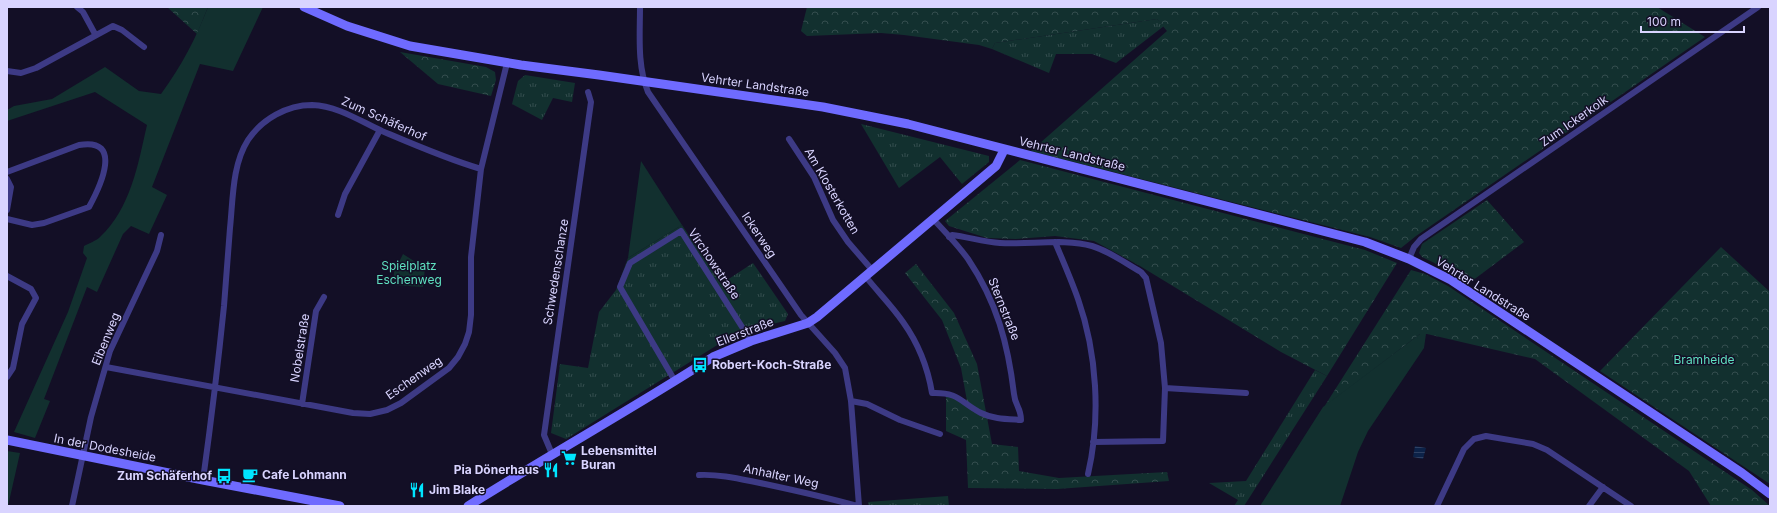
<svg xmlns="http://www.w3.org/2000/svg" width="1777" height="513" viewBox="0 0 1777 513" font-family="Inter,sans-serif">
<defs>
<pattern id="grass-tufts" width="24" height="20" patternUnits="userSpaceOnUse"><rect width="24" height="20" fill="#12302f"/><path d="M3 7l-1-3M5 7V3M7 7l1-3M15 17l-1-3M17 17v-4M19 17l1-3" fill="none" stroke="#344d4e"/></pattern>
<pattern id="forest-crowns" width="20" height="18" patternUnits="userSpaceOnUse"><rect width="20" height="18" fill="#12302f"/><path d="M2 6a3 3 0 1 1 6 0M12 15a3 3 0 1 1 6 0" fill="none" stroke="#344d4e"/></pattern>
<pattern id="water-rules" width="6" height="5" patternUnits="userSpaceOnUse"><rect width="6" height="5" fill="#0c2248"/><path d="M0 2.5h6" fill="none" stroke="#2f4163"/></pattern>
</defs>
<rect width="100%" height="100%" fill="#130f26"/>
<!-- grass -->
<path fill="url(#grass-tufts)" d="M1157,19L1164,26L1116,63L1092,54H1056L1049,73L992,49L995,43Z
M525,75L575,83L572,102L553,98L542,120L512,104L518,81Z
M861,124L989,156V162L962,184L940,157L899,188Z
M682,225L721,284L753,263L788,314L785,321L750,329L727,339L566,439L551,433L560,364L588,368L599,312L616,290L628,258Z
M1315,370L1327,376L1244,506H1234L1238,500L1209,483L1246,481Z
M948,496L949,506H869L868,502Z"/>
<!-- forest -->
<path fill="url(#forest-crowns)" d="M167,7H208L197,34Z
M807,7H1657L1705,37L1416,236L1401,248L1370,237L1031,151L1167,31L1157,19L995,43L992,49L979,45L904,35L881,33L807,36L801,31Z
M400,52L486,67L495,72L496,80L491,96L438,84Z
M1020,160L1365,250L1397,263L1327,376L1281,352L1140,266L1094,241L1055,236L1016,239L987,238L949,226L945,221Z
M1487,200L1524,242L1472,281L1422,257L1419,253L1422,244Z
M1721,247L1770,292V484L1600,371Z
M916,264L954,313L977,364L992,444L1018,447L1019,471L1059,478L1167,472L1169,481L1057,489L968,488L966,440L946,431V393L967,401L961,368L942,320L905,273Z
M1411,270L1425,274L1448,286L1752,490L1770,506H1711L1689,471L1535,359L1427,334H1420L1324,407Z"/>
<!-- park -->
<path fill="#12302f" d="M208,7H263L233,71L200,64L152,187L167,195L149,234L131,226L123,234L97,292L87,287L44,399L50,401L35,438L14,432L68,312L87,258L83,253L84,246C89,243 96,241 100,237C131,208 138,164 147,125L95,92L7,121V110L14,106L52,99L105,67L139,91L161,94C182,65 195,40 208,7Z
M641,161L682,225L628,258Z
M403,254L425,268L423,287L393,285L394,272Z
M1420,334H1426L1424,348L1368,431L1358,452L1340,506H1260L1323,407Z
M7,451L20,453L8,506H7Z"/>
<!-- water -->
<path fill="url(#water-rules)" d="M1415,446L1426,448L1423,459L1413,457Z"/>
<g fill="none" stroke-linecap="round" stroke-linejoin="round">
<!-- street -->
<path stroke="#3d3a85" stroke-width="6" d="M77,7L83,12L95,34
M640,7C640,35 637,65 648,92L801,315L835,353L845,368L851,401L859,506
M7,71L21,73L36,68L113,26L122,30L144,47
M789,139L814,177L833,220L848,242L873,271
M7,172L79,145C124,137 100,187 89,207L44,223L32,225L7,219
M7,179L11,187L7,210
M338,215L345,194L380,130
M949,237L952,235C968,237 984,242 1000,243C1029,245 1065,238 1092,246C1109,251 1125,263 1141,272L1146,278L1161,343L1165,388L1163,441L1093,442
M1055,242C1063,261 1071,279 1078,299C1097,353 1101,418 1088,474
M1409,259L1414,247L1421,239L1758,7
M7,276L31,289L36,298L22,324L13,368L7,377
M866,277C878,292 892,306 903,322C918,343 928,369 932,393C959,392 960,402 981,413C993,419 1007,419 1021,420C1021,407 1015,406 1014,394C1008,344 997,302 968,259C958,245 946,233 934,220
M106,367L353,413L370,414L387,410L401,403L449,368L458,357L465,344L469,332L471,315V257L481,169L507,63
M675,381L620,287L630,263L681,231L751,341
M1165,388L1246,393
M851,401L867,404L900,420L940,434
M302,404L316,311L324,297
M552,454L544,435L591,102L588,92
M699,475C720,474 740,479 760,483C793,490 825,497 857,506
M203,480C211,422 218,365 224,306C226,280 228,254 230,228C233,200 232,165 248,140C262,119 287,105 312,105C338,106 360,121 382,131C415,145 447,159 481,169
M72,506L91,417L110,351L157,251L161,235
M1437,506L1464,449L1474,439L1486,436L1533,444L1547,450L1631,506
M1589,506L1603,487"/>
<!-- secondary -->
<path stroke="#6f6bff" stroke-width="9" d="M304,7L347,26L410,46L521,65L599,75L823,107L908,124L1365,242L1409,259L1451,280L1742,473L1770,494
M7,440L203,480L340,506
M468,506C549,455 632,409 713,357L751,341L808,323L817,317L996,166L1004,150"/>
</g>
<!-- icons -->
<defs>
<symbol id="bus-bare" viewBox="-9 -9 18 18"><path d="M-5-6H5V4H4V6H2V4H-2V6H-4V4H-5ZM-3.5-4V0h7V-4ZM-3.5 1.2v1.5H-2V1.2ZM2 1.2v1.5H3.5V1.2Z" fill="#00e5ff" stroke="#130f26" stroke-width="2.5" paint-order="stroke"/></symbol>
<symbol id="supermarket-bare" viewBox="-9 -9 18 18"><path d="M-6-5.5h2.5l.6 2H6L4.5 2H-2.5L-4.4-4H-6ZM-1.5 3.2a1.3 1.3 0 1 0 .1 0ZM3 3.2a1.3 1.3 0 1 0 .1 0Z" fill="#00e5ff" stroke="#130f26" stroke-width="2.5" paint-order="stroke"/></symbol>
<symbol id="restaurant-bare" viewBox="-9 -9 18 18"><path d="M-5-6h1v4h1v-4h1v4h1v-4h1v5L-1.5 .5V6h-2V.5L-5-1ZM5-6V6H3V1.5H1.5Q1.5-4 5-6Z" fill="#00e5ff" stroke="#130f26" stroke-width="2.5" paint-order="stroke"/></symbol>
<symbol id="cafe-bare" viewBox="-9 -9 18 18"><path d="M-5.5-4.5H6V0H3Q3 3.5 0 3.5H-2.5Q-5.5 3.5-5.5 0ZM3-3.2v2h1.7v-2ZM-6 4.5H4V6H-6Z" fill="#00e5ff" stroke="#130f26" stroke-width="2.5" paint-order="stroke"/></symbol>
</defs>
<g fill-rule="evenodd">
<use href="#bus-bare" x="689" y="354" width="22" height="22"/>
<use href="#supermarket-bare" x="558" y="447" width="22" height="22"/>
<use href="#restaurant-bare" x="540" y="459" width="22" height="22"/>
<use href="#cafe-bare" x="239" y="464" width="22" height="22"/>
<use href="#bus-bare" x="213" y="465" width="22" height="22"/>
<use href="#restaurant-bare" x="406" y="479" width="22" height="22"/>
</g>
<g text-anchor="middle" stroke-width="3" stroke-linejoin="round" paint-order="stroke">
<!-- street labels -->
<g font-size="12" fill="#d9d4ff" stroke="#130f26">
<text transform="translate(755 85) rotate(8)" y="4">Vehrter Landstraße</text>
<text transform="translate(384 119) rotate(24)" y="4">Zum Schäferhof</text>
<text transform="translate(1574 121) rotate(-35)" y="4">Zum Ickerkolk</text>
<text transform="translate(1072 154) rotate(14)" y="4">Vehrter Landstraße</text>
<text transform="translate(832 191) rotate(60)" y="4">Am Klosterkotten</text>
<text transform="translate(759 235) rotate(56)" y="4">Ickerweg</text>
<text transform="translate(714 264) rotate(56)" y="4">Virchowstraße</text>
<text transform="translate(556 272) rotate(-81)" y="4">Schwedenschanze</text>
<text transform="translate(1483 289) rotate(32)" y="4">Vehrter Landstraße</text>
<text transform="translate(1004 309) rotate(68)" y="4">Sternstraße</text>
<text transform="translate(745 332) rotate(-21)" y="4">Ellerstraße</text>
<text transform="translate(106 339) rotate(-68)" y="4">Eibenweg</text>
<text transform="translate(300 348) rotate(-81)" y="4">Nobelstraße</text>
<text transform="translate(414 378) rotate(-35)" y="4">Eschenweg</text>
<text transform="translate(105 448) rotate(11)" y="4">In der Dodesheide</text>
<text transform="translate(781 476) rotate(12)" y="4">Anhalter Weg</text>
</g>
<!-- park labels -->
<g font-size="12" fill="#5fe0c0" stroke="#130f26">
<text x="409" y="270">Spielplatz<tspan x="409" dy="14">Eschenweg</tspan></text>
<text x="1704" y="364">Bramheide</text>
</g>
<!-- poi labels -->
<g font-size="12" font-weight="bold" fill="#d9d4ff" stroke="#130f26" text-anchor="start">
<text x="712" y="369">Robert-Koch-Straße</text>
<text x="581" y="455">Lebensmittel<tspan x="581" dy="14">Buran</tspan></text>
<text x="539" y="474" text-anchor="end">Pia Dönerhaus</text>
<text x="262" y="479">Cafe Lohmann</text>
<text x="212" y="480" text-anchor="end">Zum Schäferhof</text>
<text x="429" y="494">Jim Blake</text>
</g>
</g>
<!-- border -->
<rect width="1777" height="513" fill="none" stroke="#d9d4ff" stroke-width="16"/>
<!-- scale -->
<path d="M1641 26v6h103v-6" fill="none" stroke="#d9d4ff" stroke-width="2"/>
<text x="1647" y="26" font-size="12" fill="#d9d4ff" stroke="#130f26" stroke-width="3" paint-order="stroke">100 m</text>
</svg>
